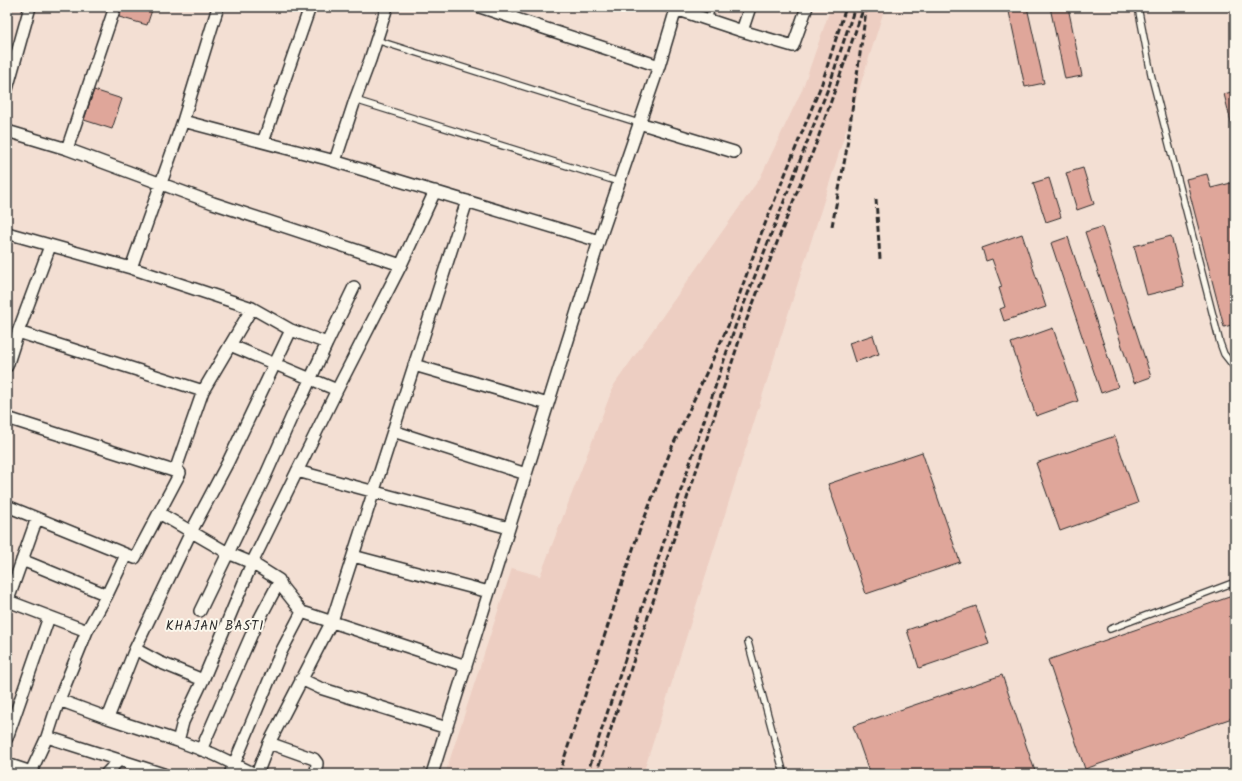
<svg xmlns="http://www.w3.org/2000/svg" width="1242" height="781" viewBox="0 0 1242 781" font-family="Kalam,sans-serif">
<rect width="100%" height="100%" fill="#f3dfd3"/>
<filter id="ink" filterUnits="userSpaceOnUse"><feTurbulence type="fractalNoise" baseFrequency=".025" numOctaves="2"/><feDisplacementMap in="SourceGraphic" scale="8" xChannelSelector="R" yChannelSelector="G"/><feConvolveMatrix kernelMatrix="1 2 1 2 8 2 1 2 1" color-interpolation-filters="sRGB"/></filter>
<g filter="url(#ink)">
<!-- built -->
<path fill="#edcec2" d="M831,7H885L643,774H445L512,568L540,576L614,385L760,178L802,90Z"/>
<!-- building -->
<path fill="#dfa69a" stroke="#2b2b2b" d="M122,7H153L147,25L119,17Z
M1008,7H1027L1044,83L1025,87Z
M1050,7H1068L1082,76L1065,79Z
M94,90L122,99L112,129L84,120Z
M1235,91V126H1232L1224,94Z
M1083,168L1094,204L1077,210L1066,173Z
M1207,174L1211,188L1235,182V324L1224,327L1186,179Z
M1049,178L1061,217L1046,222L1033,183Z
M1102,227L1151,377L1134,383L1085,232Z
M1022,234L1046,307L1004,321L1000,309L1005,307L999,288L1002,287L992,259L986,261L982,248Z
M1171,236L1184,286L1147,295L1134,246Z
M1068,237L1118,387L1101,393L1051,243Z
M1053,328L1078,401L1036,416L1011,343Z
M873,335L879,354L855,362L849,343Z
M1115,436L1138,503L1060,531L1036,463Z
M922,452L960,562L866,594L828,484Z
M1235,595V717L1085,769L1048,660Z
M976,606L989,644L919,668L907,630Z
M1002,675L1036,774H870L853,726Z"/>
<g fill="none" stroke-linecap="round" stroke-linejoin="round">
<defs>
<path id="lane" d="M1138,7L1151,74L1220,343L1224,354L1235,368
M708,19L712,7
M376,40L639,123
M355,100L619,182
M1110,629L1235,582
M748,642L784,774"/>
<path id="street" d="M218,7L183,121L327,159L599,241
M480,7L659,66
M677,7L676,9L742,31L750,7
M742,31L793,46L807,7
M7,89L30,7
M639,123L734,152
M7,131L67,149L213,203L401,265
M263,142L310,7
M67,149L115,7
M335,161L355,100L370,60L387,7
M7,233L131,268L183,121
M50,246L18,332L203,391L252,308L131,268
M252,308L291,330L327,343L354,287
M230,345L337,390
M414,365L548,404
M7,366L18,332
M7,418L180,473L135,558L7,506
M393,431L526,474
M175,471L203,391
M297,471L509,528
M159,513L228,553L252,563L279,580L282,587L302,612L466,666
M353,556L489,592
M22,560L107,595
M8,601L87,631
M7,603L37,518
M200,611L264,479L296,407L303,395L327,343
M135,649L159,662L203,680
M301,679L320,688L447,728
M59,700L108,718L178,741L213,754L255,774
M108,718L135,649L191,532L228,462L291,330
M47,737L59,700L87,631L107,595L126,555
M7,738L49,617
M178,741L183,722L203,680L252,563L337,390L401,265L435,191
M269,743L314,759L317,763L316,774
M201,750L253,631L279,582
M7,764L31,772
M30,774L47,737L163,774
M106,774L118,761
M230,774L281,652L302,612
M257,774L269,743L332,621L467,201
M432,774L599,241L659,66L676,9L670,7"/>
</defs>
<!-- lane casing -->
<use href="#lane" stroke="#2b2b2b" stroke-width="8"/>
<!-- street casing -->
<use href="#street" stroke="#2b2b2b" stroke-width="14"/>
<!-- lane -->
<use href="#lane" stroke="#fbf7ec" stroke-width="5.5"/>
<!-- street -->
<use href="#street" stroke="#fbf7ec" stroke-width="11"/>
<!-- rail -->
<path stroke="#2b2b2b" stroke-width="3" stroke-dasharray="6 3" stroke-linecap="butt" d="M876,199L880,259
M832,226L846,153L866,11
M559,774L636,540L672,447L729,324L761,234L822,83L846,7
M587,774L735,327L829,86L855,7
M596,774L743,329L817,141L864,7"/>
</g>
</g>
<g text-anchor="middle" stroke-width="4" stroke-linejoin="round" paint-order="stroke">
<!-- neighbourhood labels -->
<g font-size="13" letter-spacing="1" fill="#2b2b2b" stroke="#fbf7ec">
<text x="215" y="630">KHAJAN BASTI</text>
</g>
</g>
<!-- margin -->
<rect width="1242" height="781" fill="none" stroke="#fbf7ec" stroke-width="24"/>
<rect x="12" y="12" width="1218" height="757" fill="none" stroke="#2b2b2b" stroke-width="1.5" filter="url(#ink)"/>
</svg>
